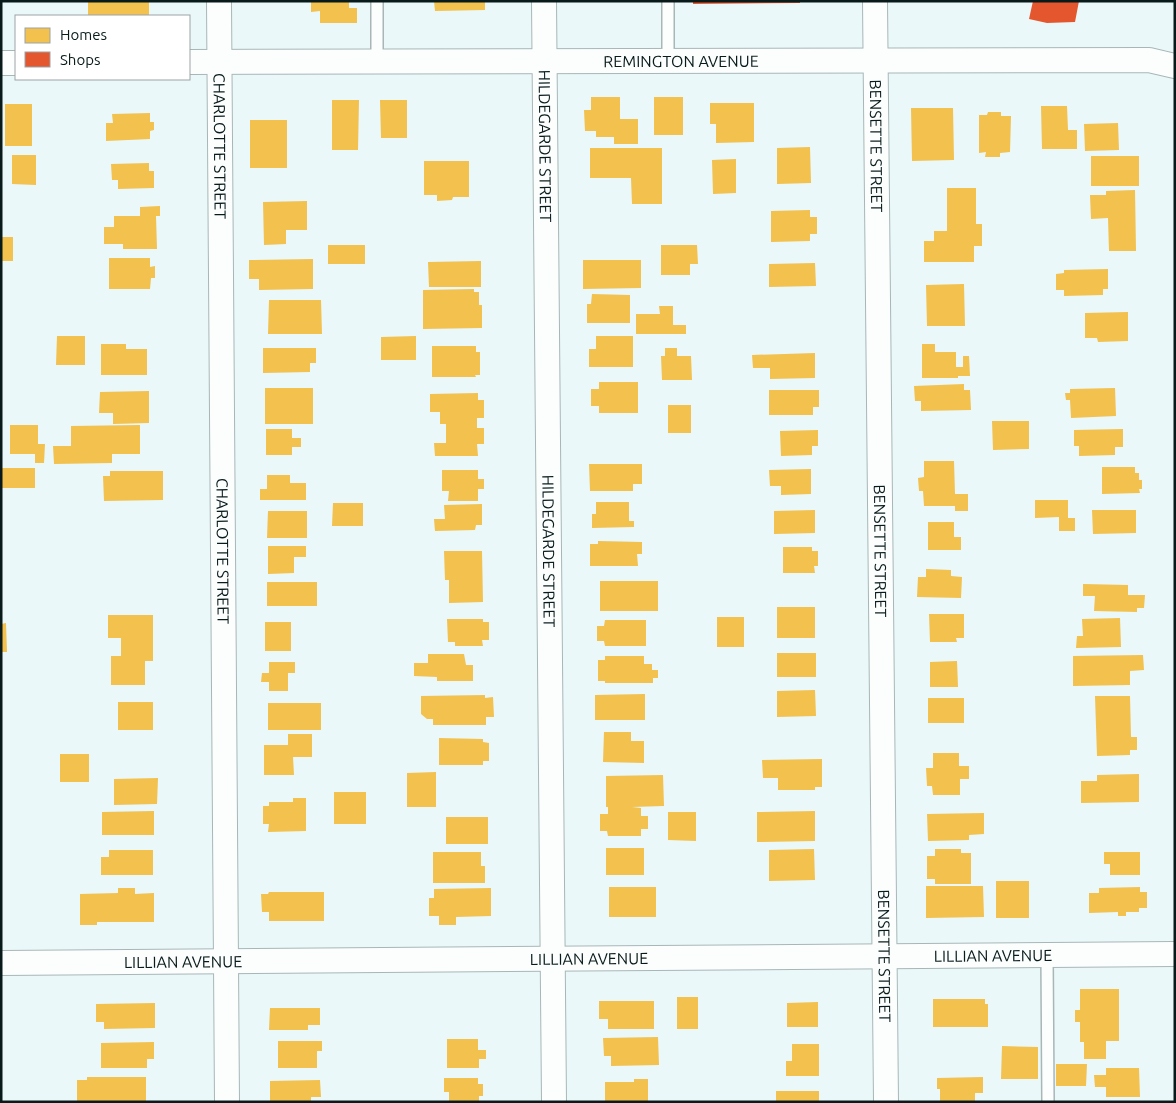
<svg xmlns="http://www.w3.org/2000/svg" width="1176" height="1103" viewBox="0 0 1176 1103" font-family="Ubuntu,sans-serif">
<rect width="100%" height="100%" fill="#eaf8f9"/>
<!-- homes -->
<path fill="#f2c14e" d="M88,1H149V16H111V15H88Z
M311,1H349V8H357V23H320V11L311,12Z
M434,1H485V10L435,11Z
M591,97H620V119H638V144H614V137H596V131H585L584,110H591Z
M654,97H683V135H654Z
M332,100H359L358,150H332Z
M380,100H407V138H381Z
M710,103H754V142L716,143V124H710Z
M5,104H32V146H5Z
M1041,106H1067L1068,130H1077V149H1042Z
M911,108H953L954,160L912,161Z
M988,112H1001V116H1011L1010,152L1000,153V157H985L986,152L979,153V115H987Z
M150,113V122H154V130L150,131V139L106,141V123H113L112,114Z
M250,120H287V168H250Z
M1118,123L1119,150L1085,151L1084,124Z
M810,147L811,183L777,184V148Z
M590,148H662V204H632L631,178H590Z
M12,155H36V185L12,184Z
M1091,156H1139V186H1091Z
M736,159V193L713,194L712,160Z
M424,161H469V197H453L452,200L437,201V195H424Z
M149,163V171H154V188L118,189V180H112L111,164Z
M947,188H976V224H982V246H974V262H924V241H934V231H947Z
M1135,190L1136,251H1109L1108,218L1091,219L1090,195H1106V191Z
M307,201V230H286V244L264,245L263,202Z
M160,206V216H156L157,249H123V244H104V227H114V216H140V207Z
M810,210V217H817V234H810V241L771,242V211Z
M1,237H13V261H1Z
M328,245H365V264H328Z
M661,245H697L698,264H690V275H661Z
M109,258H150V267L155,266V278H151L150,289H109Z
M313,259V289L259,290V279H249V260Z
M583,260H641V288L583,289Z
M481,261V287H429L428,262Z
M815,263L816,286L769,287V264Z
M1108,269V289H1103V295L1064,296V290H1056V274L1064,273V270Z
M964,284L965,326H927L926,285Z
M474,289V292H479V305H482V328L423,329V290Z
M592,294L630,295V323H587V304H591Z
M269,300H321L322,334H268Z
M659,306H673V325H686V334H636V314H660Z
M1128,312V341L1098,342L1097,338H1085V313Z
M57,336H85V365H56Z
M416,336V360H381V337Z
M596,336H633V367H589V349H596Z
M101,344H126V349H147V375H101Z
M922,344H935V352H956V367H963V356H969L970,376H958V378H922Z
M432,346H476V352H480V375H475L476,377H432Z
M263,348H316V363H310V372L263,373Z
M665,348H677V356H691L692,380H662L661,356H665Z
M815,353V378L770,379V368H753L752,355Z
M599,382H638V413H599V406H591V389H599Z
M964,384V390H970L971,410L921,411V401H915L914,386Z
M265,388H313V424H265Z
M1115,388L1116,416L1071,418L1070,400H1066L1065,393H1070V389Z
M769,390H819V407H813V415H769Z
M149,391V423L113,424V413H99L100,392Z
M478,393V400H484V418H477V428H484V444H477L478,456H435L434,443H446V424H440V412H430V394Z
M668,405H691V433H668Z
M992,421H1029V449L993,450Z
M10,425H38V444H45L44,463H35V454H10Z
M140,425V454H112V463L54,464L53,446H71V426Z
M266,429H292V438H301V447H292V455H266Z
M1123,429V447H1115V455L1079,456V446H1074V430Z
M818,430V446H812V455L781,456L780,431Z
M924,461H954L955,494H968V511H955V506H924L923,491H919L918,478L924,477Z
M589,464H642V484H633V491H590Z
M1102,467H1135V473H1139V480H1142V489H1139L1140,493L1102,494Z
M1,468H35V488H1Z
M811,469V494L781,495V486H770L769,470Z
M442,470H478V479H484V489H478V501H448L449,491H442Z
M110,471H163V500L104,501L103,476H110Z
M267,475H290V483H306V500H260V489H267Z
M1035,500H1068V518H1075V531H1059V517L1035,518Z
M596,502H629V521H634V527L592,528V514H596Z
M333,503H363V526H332Z
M482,504V525H476L475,530L435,531L434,519H445L444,505Z
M815,510V533L774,534V511Z
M1092,510H1136V533L1093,534Z
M268,511H307V538H267Z
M928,522H954V537H961V550H928Z
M598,541L642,542V554H637L638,566H590V544H598Z
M268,546H306V557H294V573L268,574Z
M783,547H812V551H818V566H814L815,573H783Z
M444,551H482L483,602L449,603V580H445Z
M926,569L951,570V576L962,577L961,598L917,597L918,577H926Z
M600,581H658V611H600Z
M267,582H317V606H267Z
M1083,584L1128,585V595H1145L1144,608H1137V612L1094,611L1095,596H1083Z
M777,607H815V638H777Z
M929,614H964V638H956L957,642H930Z
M108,615H153V661H145V685H111V656H121V638H108Z
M717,617H744V647H717Z
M1120,618L1121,647L1076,648L1077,636H1083L1082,619Z
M447,619H483V622H489V640H482L483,646H455V642H448Z
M605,620H646V646H605L604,641H597V626H604Z
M265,622H291V651H265Z
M6,623L7,652H1V624Z
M777,653H816V677H777Z
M428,654H464L466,665H473V681H437V677L414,676V663H428Z
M1143,655L1144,670L1130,671V685L1073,686V656Z
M605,656H644V664H652V670H658V678H653V683H605V681H598V660H605Z
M957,661L958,687H930V662Z
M269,662H295V673H288V691H269V682H261L262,673H269Z
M815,690L816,716L777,717V691Z
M645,694V720H595V695Z
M485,695V698L493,697L494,717H486V725H433V719H427L421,714V696Z
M1095,696H1130L1131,737H1137V750H1130V755L1097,756Z
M928,698H964V723H928Z
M118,702H153V730H118Z
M268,703H321V730H268Z
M604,732H631V741H644V763L603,762Z
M288,734H312V757H293L294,775H264V745H288Z
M439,738L483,739V742L489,743V761H483V765H439Z
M933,753H959V766H969V779H960V795H933L932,786H927L926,768H933Z
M60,754H89V782H60Z
M822,759V787H815V790H778V778H763L762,760Z
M436,772V807H407V773Z
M1139,774V802L1081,803V781H1097V775Z
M663,775L664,806L632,807L641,808V816H648V829H641V836H608L607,831H600V814H608V807H606V776Z
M158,778L157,804L114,805V779Z
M334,792H366V824H334Z
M293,798H306V831L268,832L269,824H263V806H269V802H293Z
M154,811V835H102V812Z
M815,811V841L757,842V812Z
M668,812H696V841L668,840Z
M984,813V834L969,835V840L928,841L927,814Z
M446,817H488V844H446Z
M606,848H644V875H606Z
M814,849L815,880L769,881V850Z
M935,849H961V853H971V884H935V879H927V856H935Z
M109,850H153V875H101V857H109Z
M433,852H481V866H485V883H433Z
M1104,852H1140V875H1110V864H1104Z
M996,881H1029V918H996Z
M926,886H983L984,917L926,918Z
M609,887H656V917H609Z
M1140,887V892H1147V908H1139V912H1126V916H1118V912L1089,913V893H1099V888Z
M118,888H135V894L154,893V922H97V925H80V894L118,893Z
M491,888V916L456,917V925H439V916H429V898H434V889Z
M269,892H324V921H269V912H262L261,894H268Z
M1080,989H1119V1041H1106V1059H1084V1042H1080V1022H1075V1010H1080Z
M677,997H698V1029H677Z
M933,999H985V1004H988V1027H933Z
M599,1001H654V1029H608V1019H599Z
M818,1002V1027H787V1003Z
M155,1003V1028L104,1029V1022H96V1004Z
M270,1008H320V1025H308V1030H269Z
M658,1037L659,1065L611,1066V1056H604L603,1038Z
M447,1039H478V1050H486V1059H479V1068H447Z
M278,1041H322V1051H317V1068H278Z
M154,1042V1059H147V1068H101V1043Z
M792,1044H819V1076H786V1061H792Z
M1002,1046L1038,1047V1079H1001Z
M1056,1064H1087L1086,1086H1056Z
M1106,1068H1139L1140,1097H1106V1087H1095L1094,1075H1106Z
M87,1077H146V1102H77V1080H87Z
M983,1077V1093H975V1102H940V1089H937V1078Z
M444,1078H478V1084H483V1096H479V1102H449V1092H444Z
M634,1079H648V1101H605V1082H634Z
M320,1080L321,1097H311V1102L270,1101V1081Z
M776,1091H819V1102H776Z"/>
<!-- shops -->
<path fill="#e4572e" d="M693,1H800V3L693,4Z
M1033,1H1079L1075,22L1047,23L1029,19Z"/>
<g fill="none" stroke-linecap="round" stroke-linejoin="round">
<defs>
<path id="service" d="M377,1V62
M668,1V61
M1047,955L1048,1102"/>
<g id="minor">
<path id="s1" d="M219,1L227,1102"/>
<path id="s2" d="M544,1L554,1102"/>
<path id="s3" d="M875,1L886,1102"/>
<path id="s4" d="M189,62L1149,60L1175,66"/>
<path d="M1,63H16"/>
<path id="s5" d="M1,963L1175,954"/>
</g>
</defs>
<!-- service casing -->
<use href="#service" stroke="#a8b6b6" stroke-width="14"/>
<!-- minor casing -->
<use href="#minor" stroke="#a8b6b6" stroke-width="26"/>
<!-- service -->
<use href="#service" stroke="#fcfefe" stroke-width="11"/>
<!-- minor -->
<use href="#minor" stroke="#fcfefe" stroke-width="24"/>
</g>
<g text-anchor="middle" stroke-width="5" stroke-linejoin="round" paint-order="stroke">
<!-- street labels -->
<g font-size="16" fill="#091a1b" stroke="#fff">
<text dy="6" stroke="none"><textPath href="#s4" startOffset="492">REMINGTON AVENUE</textPath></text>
<text dy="6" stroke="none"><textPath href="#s1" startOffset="145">CHARLOTTE STREET</textPath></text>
<text dy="6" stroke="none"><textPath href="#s2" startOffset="145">HILDEGARDE STREET</textPath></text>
<text dy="6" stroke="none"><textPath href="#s3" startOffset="145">BENSETTE STREET</textPath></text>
<text dy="6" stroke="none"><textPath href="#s1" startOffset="550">CHARLOTTE STREET</textPath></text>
<text dy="6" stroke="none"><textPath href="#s3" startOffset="550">BENSETTE STREET</textPath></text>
<text dy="6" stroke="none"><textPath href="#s2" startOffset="550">HILDEGARDE STREET</textPath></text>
<text dy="6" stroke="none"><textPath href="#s3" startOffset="955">BENSETTE STREET</textPath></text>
<text dy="6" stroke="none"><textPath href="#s5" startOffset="992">LILLIAN AVENUE</textPath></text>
<text dy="6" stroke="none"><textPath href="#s5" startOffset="588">LILLIAN AVENUE</textPath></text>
<text dy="6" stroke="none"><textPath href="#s5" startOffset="182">LILLIAN AVENUE</textPath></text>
</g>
</g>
<!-- border -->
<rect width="1176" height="1103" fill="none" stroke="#091a1b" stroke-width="5"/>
<!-- legend -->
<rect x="15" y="15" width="175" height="65" fill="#ffffff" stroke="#9da3a4"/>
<rect x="25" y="28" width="25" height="15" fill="#f2c14e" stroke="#9da3a4"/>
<text x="60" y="40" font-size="15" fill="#091a1b">Homes</text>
<rect x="25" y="52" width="25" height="15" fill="#e4572e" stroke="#9da3a4"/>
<text x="60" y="65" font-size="15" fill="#091a1b">Shops</text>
</svg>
